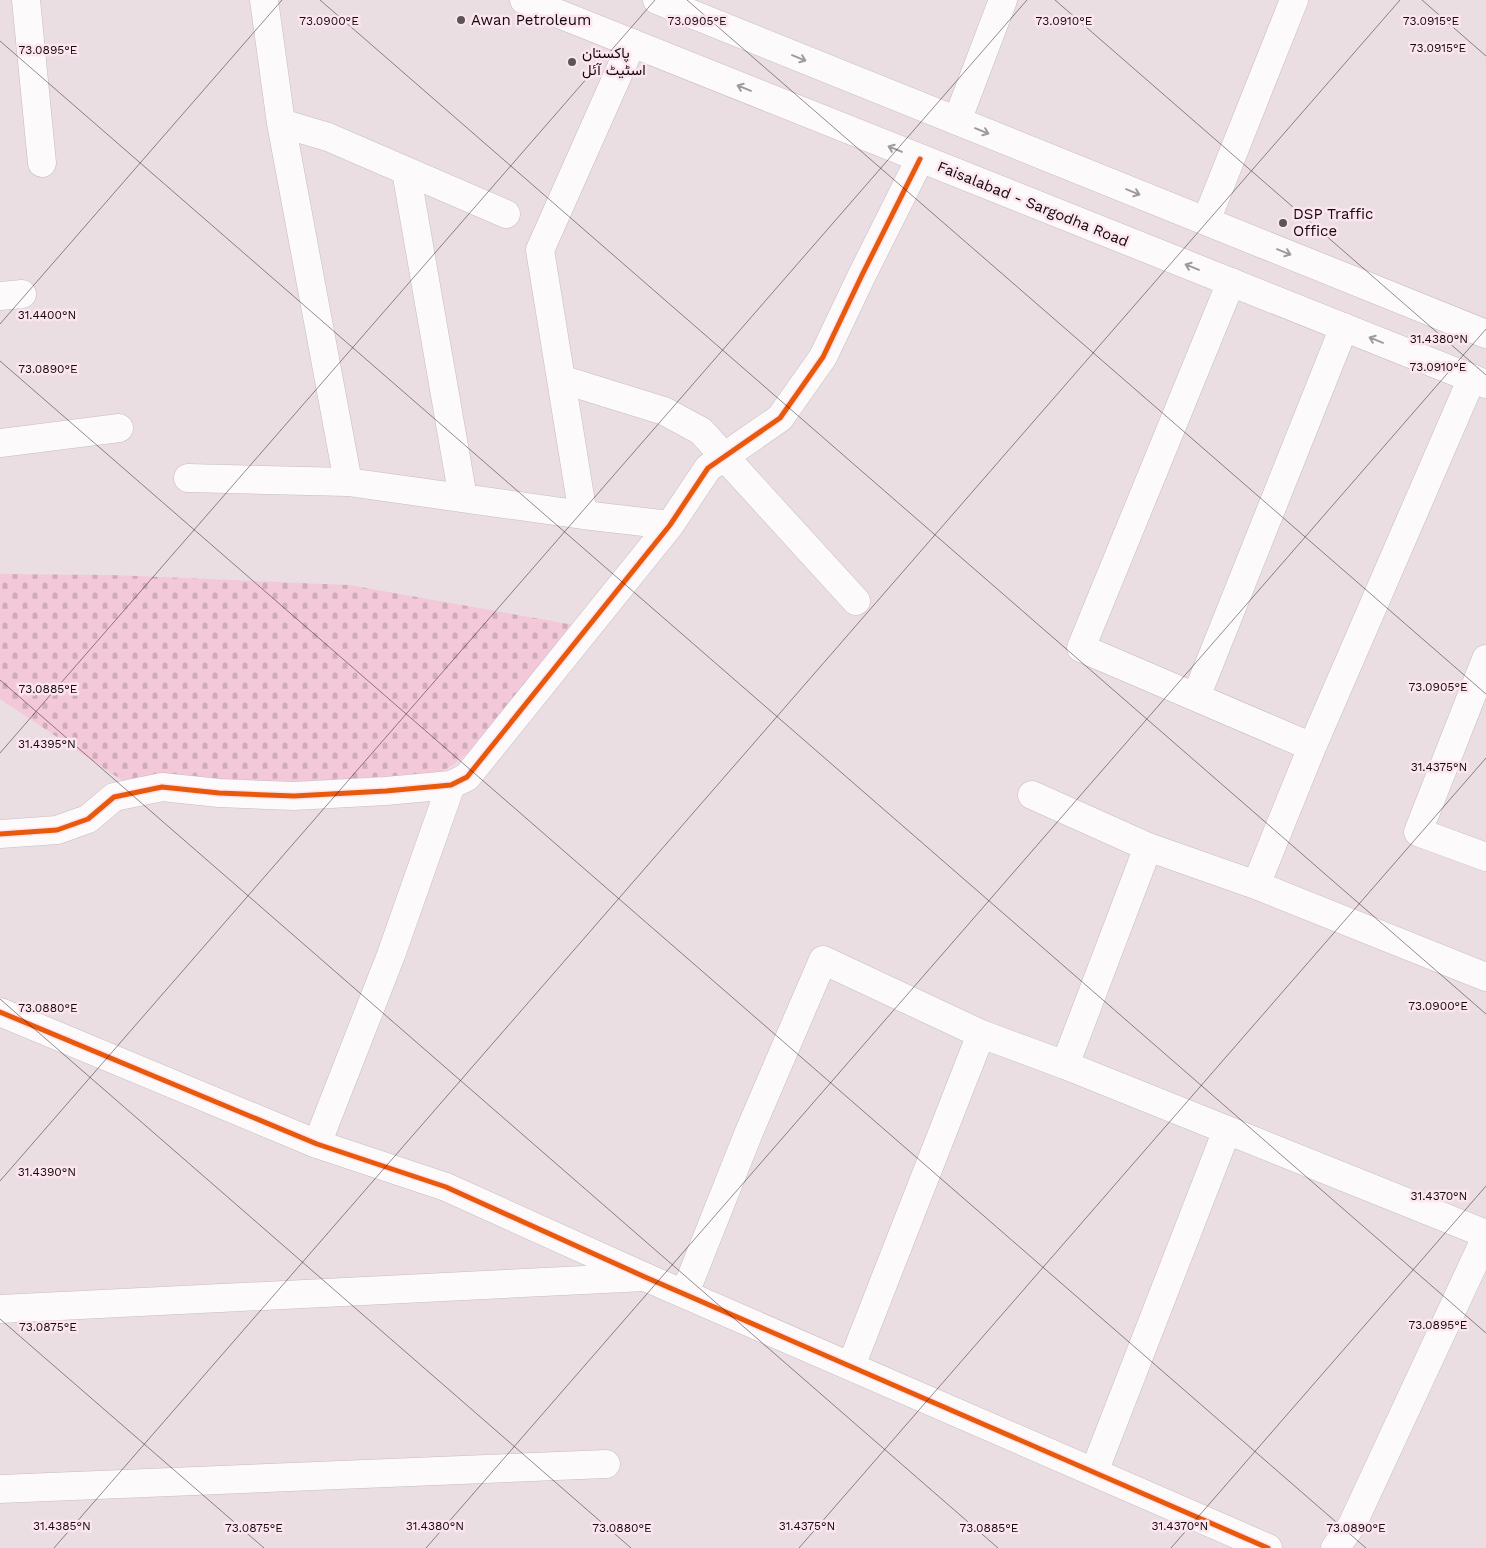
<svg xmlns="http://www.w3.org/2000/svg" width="1486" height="1548" viewBox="0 0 1486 1548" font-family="'Work Sans',Vazirmatn,sans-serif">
<defs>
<pattern id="cemetery-stones" width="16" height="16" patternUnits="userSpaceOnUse" patternTransform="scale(1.25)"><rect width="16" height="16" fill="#f3c9da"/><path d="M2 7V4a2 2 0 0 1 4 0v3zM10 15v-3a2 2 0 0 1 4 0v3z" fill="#cfabba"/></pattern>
</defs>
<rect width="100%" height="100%" fill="#eadee2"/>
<!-- cemetery -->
<path fill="url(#cemetery-stones)" d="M0,574L112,575L349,585L591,628L505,723L453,765L397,799L126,783L0,699Z"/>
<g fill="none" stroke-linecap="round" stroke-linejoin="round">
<defs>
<path id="street" d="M26,0L42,163
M264,0L281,123L348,482
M957,121L1003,0
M281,123L328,137L506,214
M406,171L463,498
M1206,221L1294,0
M1231,282L1081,648L1312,747
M0,296L22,294
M561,379L664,411L701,431L856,601
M0,443L119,428
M188,478L348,482L583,515L670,525
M583,515L540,250L632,43
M1486,659L1418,832L1486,857
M1196,697L1344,327
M1032,795L1148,847L1256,885L1486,977
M0,834L57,830L88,819L114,797L162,787L219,793L294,796L386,791L451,785L467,777L670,525L708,468L780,418L823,357L862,275L920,159
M1256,885L1312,747L1472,378
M1065,1065L1148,847
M317,1144L391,955L451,785
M685,1293L749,1132L823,960L981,1034L1065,1065L1486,1234
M0,1309L645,1277
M851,1366L981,1034
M1094,1472L1227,1130
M0,1489L606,1464
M1335,1548L1352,1525L1486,1237"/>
<path id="secondary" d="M0,1012L317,1144L446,1187L645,1277L1268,1548"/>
<path id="primary" d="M524,0L1486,384
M657,0L1486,334"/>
</defs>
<!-- street casing -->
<use href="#street" stroke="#c6bcc0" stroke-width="29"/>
<!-- secondary casing -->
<use href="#secondary" stroke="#c6bcc0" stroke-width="29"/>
<!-- primary casing -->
<use href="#primary" stroke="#c6bcc0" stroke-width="29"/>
<!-- street -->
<use href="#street" stroke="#fcfafb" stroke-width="28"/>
<!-- secondary -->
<use href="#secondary" stroke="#fcfafb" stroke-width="28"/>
<!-- primary -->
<use href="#primary" stroke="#fcfafb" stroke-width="28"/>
<defs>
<path id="cycleway" d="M0,834L57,830L88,819L114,797L162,787L219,793L294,796L386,791L451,785L467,777L670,525L708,468L780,418L823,357L862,275L920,159
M0,1012L317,1144L446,1187L645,1277L1268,1548"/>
</defs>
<!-- cycleway casing -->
<use href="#cycleway" stroke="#fde5ef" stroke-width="8"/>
<!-- cycleway -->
<use href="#cycleway" stroke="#e8590c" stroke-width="5"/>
</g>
<!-- one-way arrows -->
<defs><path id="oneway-shaft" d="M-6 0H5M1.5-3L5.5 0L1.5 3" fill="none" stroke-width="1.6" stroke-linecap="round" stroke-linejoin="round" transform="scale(1.25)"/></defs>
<g stroke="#9e9a9b">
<use href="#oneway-shaft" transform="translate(799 58) rotate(22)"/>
<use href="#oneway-shaft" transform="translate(744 88) rotate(-158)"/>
<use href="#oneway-shaft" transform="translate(982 131) rotate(22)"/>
<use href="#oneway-shaft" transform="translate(895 149) rotate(-158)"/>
<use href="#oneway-shaft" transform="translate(1133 192) rotate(22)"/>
<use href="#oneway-shaft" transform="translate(1284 252) rotate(22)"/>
<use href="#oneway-shaft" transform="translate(1192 267) rotate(-158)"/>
<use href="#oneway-shaft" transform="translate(1376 340) rotate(-158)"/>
</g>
<!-- ticks -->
<path fill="none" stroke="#11090c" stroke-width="1" stroke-opacity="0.45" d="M320,0L1486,1014M687,0L1486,694M1055,0L1486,375M1422,0L1486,56M0,41L1486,1333M0,324L282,0M0,361L1366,1548M0,680L998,1548M0,753L655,0M0,999L631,1548M0,1181L1027,0M0,1319L264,1548M54,1548L1400,0M426,1548L1486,329M799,1548L1486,758M1171,1548L1486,1186"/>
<!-- markers -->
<g fill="#5d5457" stroke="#fde5ef" stroke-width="2">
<circle cx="461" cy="20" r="5"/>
<circle cx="572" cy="62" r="5"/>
<circle cx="1283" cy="223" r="5"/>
</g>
<g text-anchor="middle" stroke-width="5" stroke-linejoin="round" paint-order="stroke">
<!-- poi labels -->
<g font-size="15" fill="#11090c" stroke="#fde5ef" text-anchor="start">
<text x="471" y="25">Awan Petroleum</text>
<text x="582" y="58">پاکستان<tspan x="582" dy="17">اسٹیٹ آئل</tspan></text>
<text x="1293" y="219">DSP Traffic<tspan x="1293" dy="17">Office</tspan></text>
</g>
<!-- street labels -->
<g font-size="15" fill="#11090c" stroke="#fde5ef">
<text transform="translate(1033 204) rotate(22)" y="5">Faisalabad - Sargodha Road</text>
</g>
</g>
<g font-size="12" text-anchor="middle" fill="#11090c" stroke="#fde5ef" stroke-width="5" stroke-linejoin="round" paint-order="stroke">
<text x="1431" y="25">73.0915°E</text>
<text x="329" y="25">73.0900°E</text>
<text x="697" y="25">73.0905°E</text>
<text x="1064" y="25">73.0910°E</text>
<text x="1438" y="52">73.0915°E</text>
<text x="48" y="54">73.0895°E</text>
<text x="47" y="319">31.4400°N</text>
<text x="1439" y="343">31.4380°N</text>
<text x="1438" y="371">73.0910°E</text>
<text x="48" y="373">73.0890°E</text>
<text x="1438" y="691">73.0905°E</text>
<text x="48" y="693">73.0885°E</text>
<text x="47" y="748">31.4395°N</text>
<text x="1439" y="771">31.4375°N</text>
<text x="1438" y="1010">73.0900°E</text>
<text x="48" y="1012">73.0880°E</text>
<text x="47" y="1176">31.4390°N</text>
<text x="1439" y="1200">31.4370°N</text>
<text x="1438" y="1329">73.0895°E</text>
<text x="48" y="1331">73.0875°E</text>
<text x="62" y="1530">31.4385°N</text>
<text x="435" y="1530">31.4380°N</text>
<text x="807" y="1530">31.4375°N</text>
<text x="1180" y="1530">31.4370°N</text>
<text x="254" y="1532">73.0875°E</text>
<text x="622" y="1532">73.0880°E</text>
<text x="989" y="1532">73.0885°E</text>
<text x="1356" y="1532">73.0890°E</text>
</g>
</svg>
